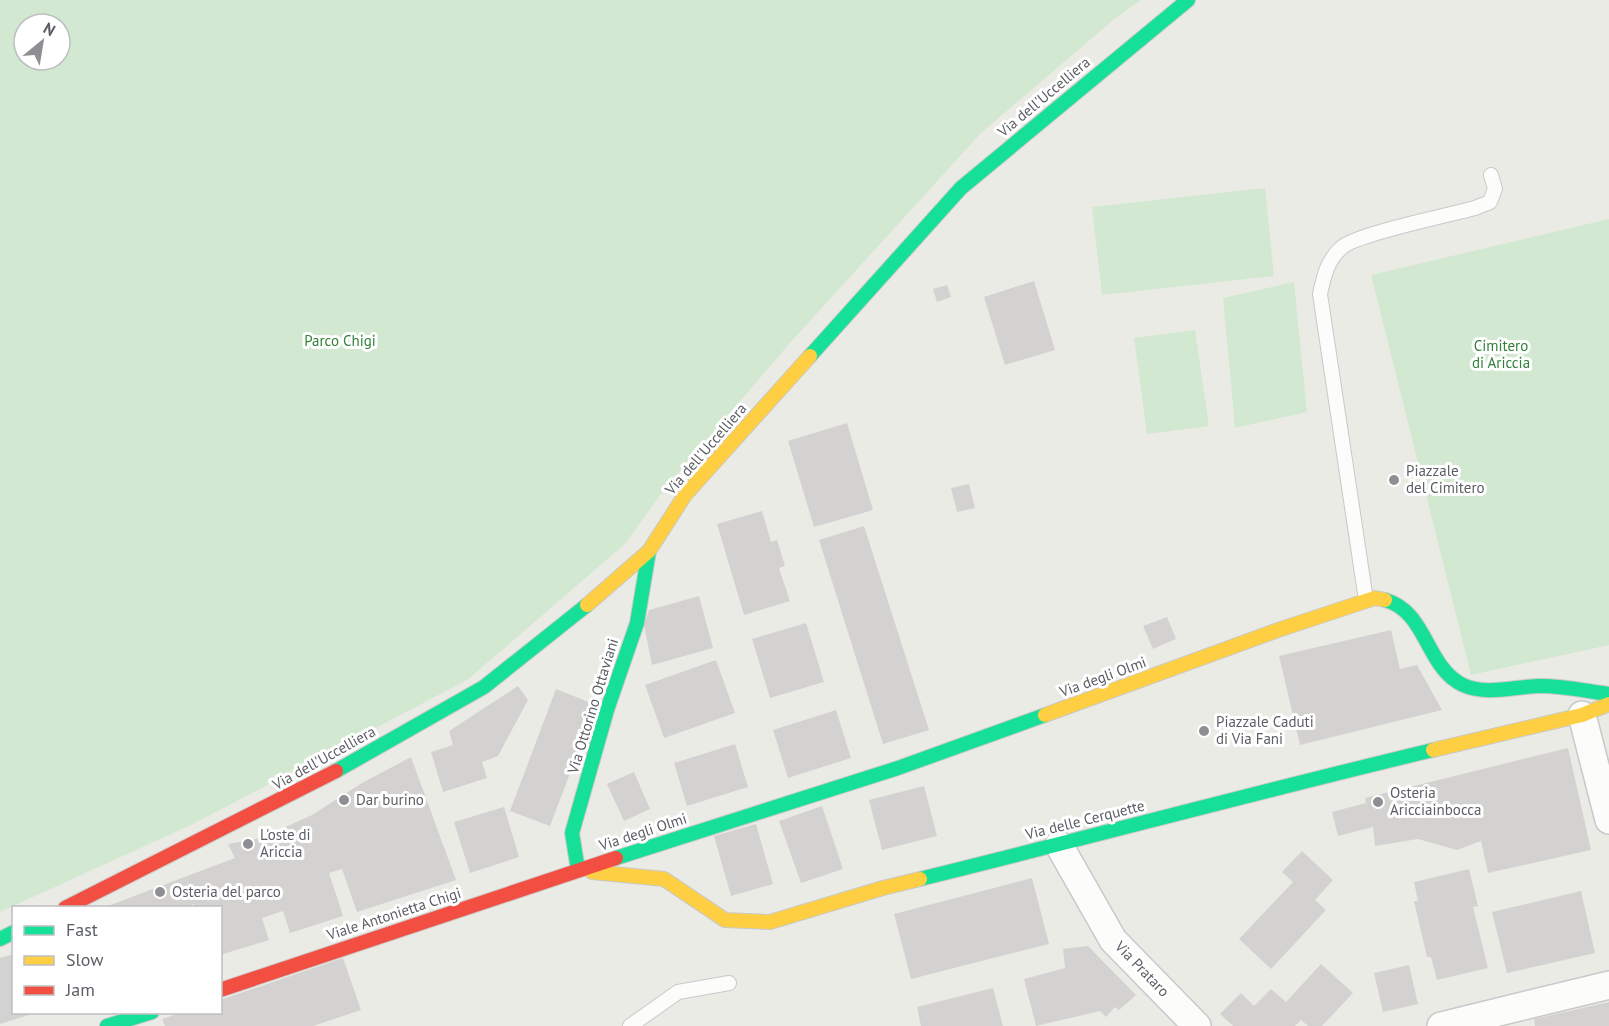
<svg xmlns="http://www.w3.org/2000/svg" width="1609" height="1026" viewBox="0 0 1609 1026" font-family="'PT Sans',sans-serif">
<rect width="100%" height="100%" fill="#ebebe6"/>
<!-- green -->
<path fill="#d2e8d1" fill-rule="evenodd" d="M0,0H1141L1113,20L981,133L789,344L663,491L624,545L467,680L193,824L0,912ZM24,24H60V60H24Z
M1265,188L1274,276L1102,295L1092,207Z
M1609,219V645L1471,675L1371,275Z
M1294,282L1307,412L1235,428L1223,298Z
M1195,330L1209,426L1147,434L1134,338Z"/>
<!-- building -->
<path fill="#d3d2d0" d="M1034,281L1055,350L1005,365L984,297Z
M947,285L951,297L937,302L933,289Z
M847,423L873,510L814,527L788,441Z
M969,484L975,508L957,512L951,488Z
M762,511L771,542L777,540L785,566L779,568L790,601L744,615L717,524Z
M864,526L929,730L883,744L819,540Z
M699,596L713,648L652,665L644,625L649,610Z
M1167,617L1176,639L1153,649L1143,626Z
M806,623L824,682L770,698L752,639Z
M1391,630L1400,669L1417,665L1442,710L1300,745L1279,656Z
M716,660L735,713L664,738L645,685Z
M518,686L528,700L498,756L482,762L487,778L443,792L431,752L453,745L449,731Z
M556,689L596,705L550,826L510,811Z
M836,710L851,758L788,778L773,730Z
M735,744L748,787L687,806L674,763Z
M1568,748L1591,850L1488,873L1481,841L1457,850L1418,839L1375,846L1373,827L1338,836L1332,812L1366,803L1365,798Z
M411,757L456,880L357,912L342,869L329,873L343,916L290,933L283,911L262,918L269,940L220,955V908H195L194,904L184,908L105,907L235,858L228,844L261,838L312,815L362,783Z
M634,772L650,809L624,821L607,784Z
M924,786L937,836L882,850L869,800Z
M822,806L843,869L801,883L779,821Z
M504,807L519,857L470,873L454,822Z
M756,824L773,884L731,896L714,836Z
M1302,851L1333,880L1315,900L1326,910L1271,969L1239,939L1293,882L1282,872Z
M1469,869L1478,906L1473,907L1488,968L1437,980L1431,957H1427L1414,901H1418L1414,882Z
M1032,878L1049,944L911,979L894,914Z
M1581,891L1595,953L1507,973L1492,912Z
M1088,946L1136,995L1119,1010L1115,1007L1106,1017L1100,1011L1036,1026L1024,979L1065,968L1063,949Z
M14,954V1012L35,1013L0,1024V958Z
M343,958L361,1010L313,1026H165L162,1019L183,1012H220V1000Z
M1321,964L1353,993L1322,1026H1308L1301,1020L1295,1026H1233L1220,1014L1241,993L1254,1006L1271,989L1286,1002Z
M1409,965L1418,1004L1383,1012L1374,973Z
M993,988L1003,1026H921L917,1007Z
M1609,1002V1026H1535L1534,1019Z"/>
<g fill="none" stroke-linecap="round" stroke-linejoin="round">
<defs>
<path id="lane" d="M1366,600L1320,294C1324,276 1327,261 1341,248C1355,234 1450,215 1475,208L1490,202L1495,189L1491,175
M630,1026L678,992L729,983"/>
<path id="street" d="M1582,715L1609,820
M1059,845L1113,940L1197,1026
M1441,1026L1609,985"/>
<path id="fast" d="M810,356L961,188L1188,0
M1385,600C1427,611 1426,668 1463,685C1487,696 1516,686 1541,686C1564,686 1586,691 1609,694
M336,771L484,687L587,605
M616,858L898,768L1045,715
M578,870L572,833L607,710L637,623L649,551
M920,879C1091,837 1261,791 1433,750
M0,939L14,932
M107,1026L152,1012"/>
<path id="slow" d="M587,605L649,551L685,495L810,356
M1045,715L1281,629L1375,598L1385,600
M1433,750L1582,715L1609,704
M592,872L664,879L725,920L770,922L883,888L920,879"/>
<path id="jam" d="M65,908L336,771
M220,990L616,858"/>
</defs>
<!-- lane casing -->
<use href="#lane" stroke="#c8c9c8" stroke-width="16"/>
<!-- street casing -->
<use href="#street" stroke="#c8c9c8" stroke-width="30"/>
<!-- fast casing -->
<use href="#fast" stroke="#c9c9c9" stroke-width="16"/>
<!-- slow casing -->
<use href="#slow" stroke="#c9c9c9" stroke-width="16"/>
<!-- jam casing -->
<use href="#jam" stroke="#c9c9c9" stroke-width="16"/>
<!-- lane -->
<use href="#lane" stroke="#fcfcfb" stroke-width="14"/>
<!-- street -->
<use href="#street" stroke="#fcfcfb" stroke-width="27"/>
<!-- fast -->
<use href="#fast" stroke="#16e098" stroke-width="14"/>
<!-- slow -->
<use href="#slow" stroke="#ffcf43" stroke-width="14"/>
<!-- jam -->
<use href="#jam" stroke="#f24e42" stroke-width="14"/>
</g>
<!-- markers -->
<g fill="#8d8f92" stroke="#fff" stroke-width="2">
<circle cx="1394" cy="480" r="6"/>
<circle cx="1204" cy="731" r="6"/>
<circle cx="344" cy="800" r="6"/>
<circle cx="1378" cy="802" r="6"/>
<circle cx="248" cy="844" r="6"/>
<circle cx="160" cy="892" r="6"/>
</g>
<g text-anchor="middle" stroke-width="6" stroke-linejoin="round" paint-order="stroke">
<!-- street labels -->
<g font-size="15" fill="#5b5e64" stroke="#fff">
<text transform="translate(1044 97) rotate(-40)" y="5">Via dell'Uccelliera</text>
<text transform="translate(706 449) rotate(-49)" y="5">Via dell'Uccelliera</text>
<text transform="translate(1103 677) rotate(-20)" y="5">Via degli Olmi</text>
<text transform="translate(593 706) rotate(-73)" y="5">Via Ottorino Ottaviani</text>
<text transform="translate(324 758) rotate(-29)" y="5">Via dell'Uccelliera</text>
<text transform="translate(1085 820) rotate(-14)" y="5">Via delle Cerquette</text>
<text transform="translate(643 832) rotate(-18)" y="5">Via degli Olmi</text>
<text transform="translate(394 914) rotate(-18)" y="5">Viale Antonietta Chigi</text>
<text transform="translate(1142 969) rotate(46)" y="5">Via Prataro</text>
</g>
<!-- park labels -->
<g font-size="15" fill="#32833a" stroke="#fff">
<text x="340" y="346">Parco Chigi</text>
<text x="1501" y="351">Cimitero<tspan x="1501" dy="17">di Ariccia</tspan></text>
</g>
<!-- poi labels -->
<g font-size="15" fill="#5b5e64" stroke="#fff" text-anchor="start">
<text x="1406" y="476">Piazzale<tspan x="1406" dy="17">del Cimitero</tspan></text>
<text x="1216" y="727">Piazzale Caduti<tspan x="1216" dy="17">di Via Fani</tspan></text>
<text x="1390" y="798">Osteria<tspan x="1390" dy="17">Aricciainbocca</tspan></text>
<text x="356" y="805">Dar burino</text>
<text x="260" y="840">L'oste di<tspan x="260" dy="17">Ariccia</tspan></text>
<text x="172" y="897">Osteria del parco</text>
</g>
</g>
<!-- legend -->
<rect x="12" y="906" width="210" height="108" fill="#ffffff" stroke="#bdbfc1" stroke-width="1.5"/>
<rect x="24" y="926" width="30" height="9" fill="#16e098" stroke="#bdbfc1" stroke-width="1.5"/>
<text x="66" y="936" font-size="18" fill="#5b5e64">Fast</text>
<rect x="24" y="956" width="30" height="9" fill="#ffcf43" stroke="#bdbfc1" stroke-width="1.5"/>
<text x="66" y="966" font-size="18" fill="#5b5e64">Slow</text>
<rect x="24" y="986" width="30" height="9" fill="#f24e42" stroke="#bdbfc1" stroke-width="1.5"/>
<text x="66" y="996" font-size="18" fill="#5b5e64">Jam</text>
<!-- north arrow -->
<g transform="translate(42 42) rotate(30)"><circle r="28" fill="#ffffff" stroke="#bdbfc1" stroke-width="1.5"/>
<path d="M0-4.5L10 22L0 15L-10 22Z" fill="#8d8f92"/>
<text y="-9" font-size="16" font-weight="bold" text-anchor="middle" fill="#5b5e64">N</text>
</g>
</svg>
